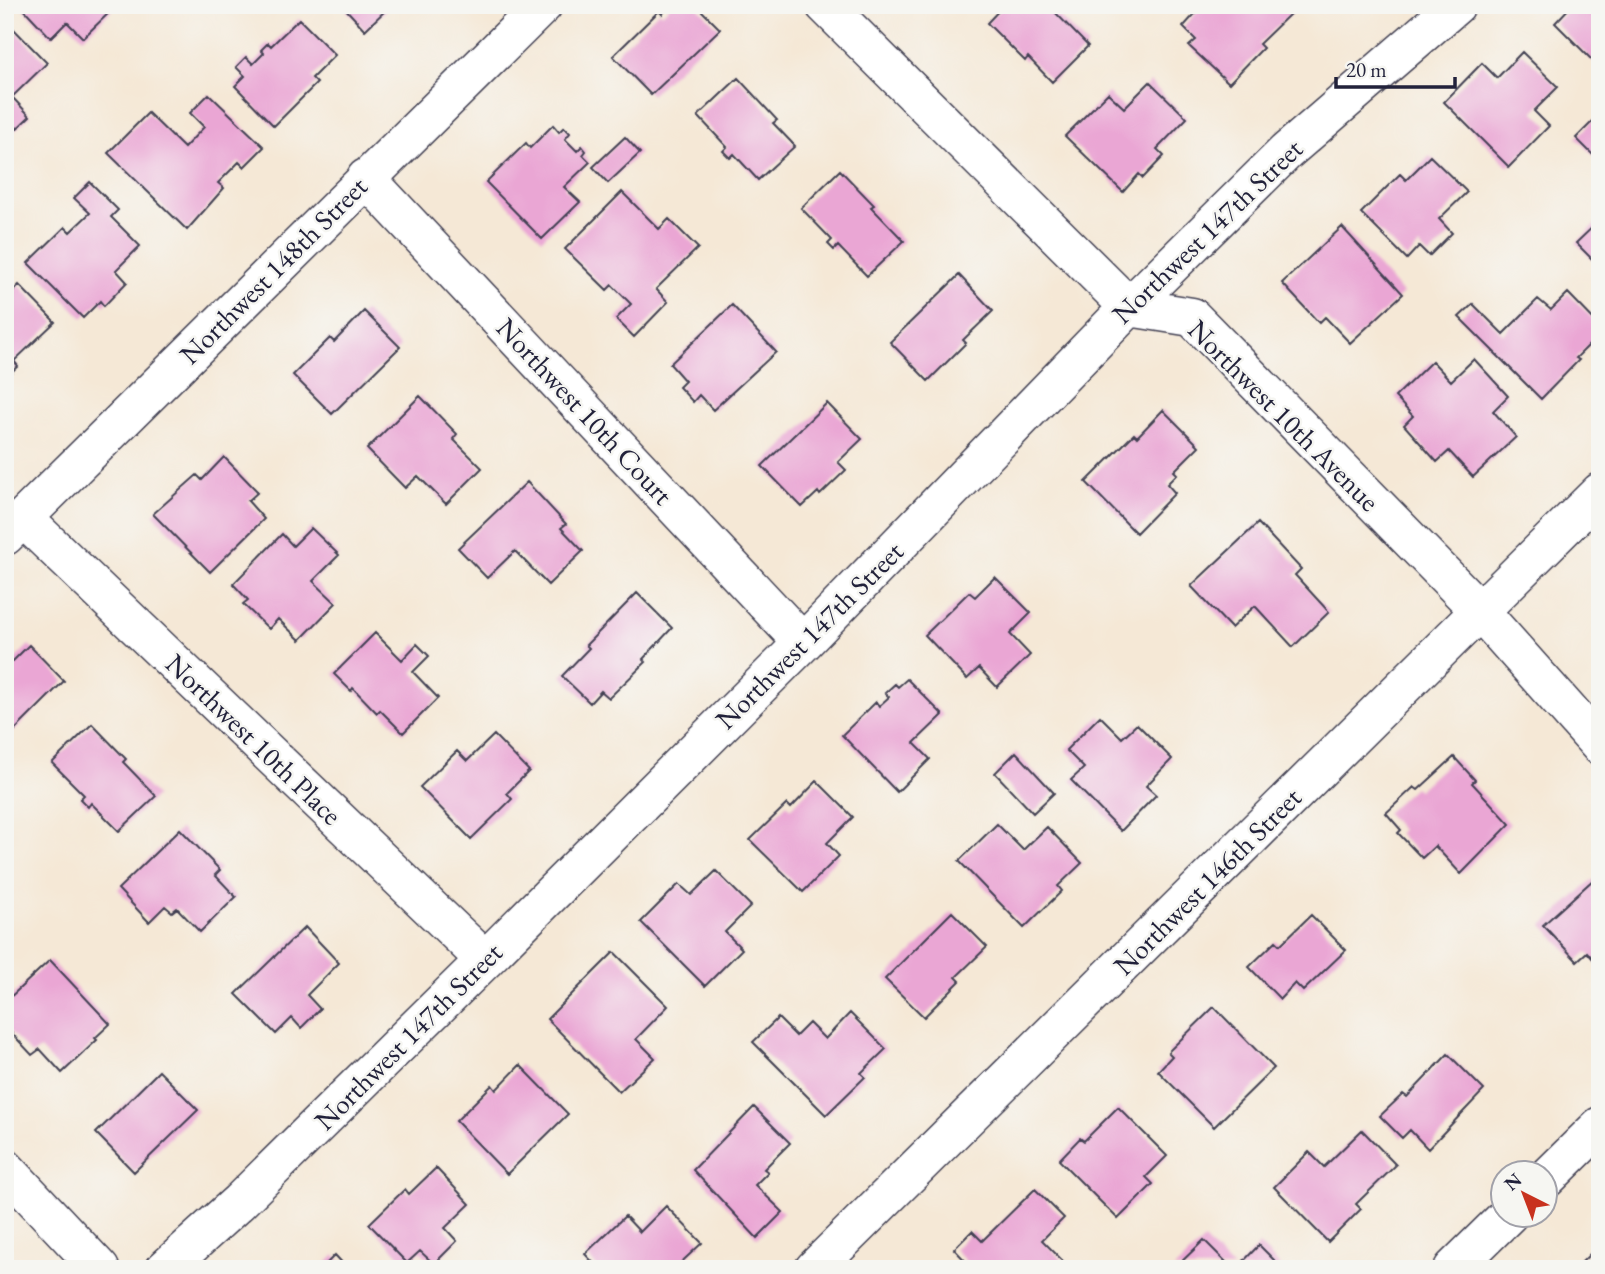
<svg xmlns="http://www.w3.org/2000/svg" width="1605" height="1274" viewBox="0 0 1605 1274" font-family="'EB Garamond',serif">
<rect width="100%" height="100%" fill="#f6f6f2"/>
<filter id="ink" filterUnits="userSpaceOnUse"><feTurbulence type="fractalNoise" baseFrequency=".0143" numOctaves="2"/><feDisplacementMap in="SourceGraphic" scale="14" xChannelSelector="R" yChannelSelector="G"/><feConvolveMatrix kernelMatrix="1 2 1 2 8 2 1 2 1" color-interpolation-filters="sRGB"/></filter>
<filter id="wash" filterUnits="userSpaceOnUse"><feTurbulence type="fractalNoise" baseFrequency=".00686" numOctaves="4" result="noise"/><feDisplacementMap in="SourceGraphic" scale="28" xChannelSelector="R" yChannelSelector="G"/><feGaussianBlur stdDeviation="1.57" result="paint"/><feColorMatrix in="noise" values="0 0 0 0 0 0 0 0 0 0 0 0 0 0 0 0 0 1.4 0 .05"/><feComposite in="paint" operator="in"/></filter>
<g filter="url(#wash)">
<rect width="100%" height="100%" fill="#f5e8d6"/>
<g id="blocks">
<!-- building -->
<path fill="#eaa6d4" d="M20,5H117L83,38L67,22L51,38Z
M342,5H391L365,30Z
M671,5H696L720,29L651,95L613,56L659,11L662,14Z
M1004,5H1048L1088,46L1052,82L1028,57L1025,61L987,23Z
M1203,5H1285L1292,12L1259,44L1263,48L1229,83L1189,46L1196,40L1183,27Z
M1572,5H1600V60L1596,64L1555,23Z
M299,19L335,55L312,78L317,83L274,126L235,86L245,76L236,67L246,57L253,64L264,53L261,50L268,43L271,46Z
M5,20L47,63L12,97L30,116L8,137L5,133Z
M1522,52L1558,87L1534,111L1549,126L1509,167L1444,102L1482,63L1497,78Z
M738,78L777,120L773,123L795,146L758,180L734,154L730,158L723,151L727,147L698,116Z
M1150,82L1187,118L1157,149L1164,156L1143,178L1139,174L1123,192L1065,136L1108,93L1124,108Z
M209,94L264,147L244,167L239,162L218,183L224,188L187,230L108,153L148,113L184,148L204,127L190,113Z
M1600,114V153L1595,157L1576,138Z
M553,125L559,132L564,127L570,133L565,139L577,151L582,146L586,151L583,155L590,162L564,187L580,202L542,239L486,182L526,143L530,148Z
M625,137L640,153L608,183L593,167Z
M1430,156L1467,192L1439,219L1452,233L1429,256L1419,246L1407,259L1361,213L1400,174L1406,180Z
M840,170L874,205L871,207L904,241L867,276L838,246L834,250L828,244L832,240L801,208Z
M90,182L118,210L111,217L140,246L116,270L127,282L104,306L100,301L83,318L28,263L65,227L70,232L90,213L74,198Z
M622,192L659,229L669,219L698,248L656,289L668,302L634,337L616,319L631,304L612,285L607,290L565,249Z
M1600,220V267L1576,243Z
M1342,227L1403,294L1350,343L1325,317L1319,323L1282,283Z
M959,275L993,311L963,340L966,343L928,381L890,342Z
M19,285L55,322L14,361L18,366L5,378V299Z
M1568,293L1600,326V334L1576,358L1579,360L1541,399L1459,317L1473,304L1503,334L1538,299L1551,310Z
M732,305L776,352L713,410L699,395L693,402L679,387L685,381L670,364Z
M364,311L400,347L332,414L293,375L330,338L334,342Z
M1474,359L1508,396L1493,411L1516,437L1473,477L1449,451L1437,462L1404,425L1413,416L1395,397L1432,361L1451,381Z
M420,396L457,434L453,439L482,468L446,504L418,476L405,488L367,449Z
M827,403L862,439L838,462L846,470L820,495L818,492L802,507L762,466Z
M1163,410L1199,446L1174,471L1177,474L1167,484L1175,493L1136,533L1086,482L1134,434L1137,437Z
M224,457L258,492L248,501L264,519L210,572L153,514L197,475L202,480Z
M527,482L566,524L561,528L583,551L548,585L515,551L487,578L458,548Z
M1258,523L1301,569L1295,575L1329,612L1293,647L1255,606L1231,628L1191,586Z
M311,528L339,555L313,581L336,603L300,640L278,619L269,629L243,604L248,600L233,584L282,534L293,546Z
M995,577L1031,613L1010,634L1030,655L997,687L979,668L967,679L925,635L969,592L975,597Z
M637,593L672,628L643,659L646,662L609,698L601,691L590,703L562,676L589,648L586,645Z
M375,633L402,660L417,644L429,656L413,672L438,698L403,733L380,710L377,713L353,688L351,691L334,674Z
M29,645L64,681L5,740V669Z
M907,679L943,715L914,743L930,759L897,792L842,735L876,702L879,706L889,697L885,693L895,684L898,687Z
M1100,716L1122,738L1137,724L1172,759L1146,786L1156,795L1121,831L1071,780L1084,768L1066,750Z
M92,724L126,759L123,762L156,796L119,831L91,803L88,807L80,799L84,795L52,763Z
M494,735L529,771L507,793L512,799L471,839L420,787L457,751L467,761Z
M1016,752L1054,793L1033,813L995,773Z
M1454,757L1475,780L1472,783L1510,824L1461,874L1435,846L1422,858L1398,833L1401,830L1386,813L1414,787L1418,790Z
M817,781L853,817L827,843L839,856L803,892L750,840L787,804L791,808Z
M997,824L1023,850L1047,827L1082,863L1058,886L1062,891L1024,928L959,861Z
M180,829L220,870L215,875L236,897L200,932L177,908L172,912L165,906L149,922L118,889Z
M716,871L751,906L725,932L742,949L705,986L641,922L679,884L691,895Z
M1594,879L1600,885V967L1587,952L1577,961L1543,925Z
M952,912L987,947L956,977L960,981L924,1017L885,979Z
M1311,915L1346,950L1303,991L1295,983L1280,999L1249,967L1276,941L1280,945Z
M305,927L339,963L307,995L320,1009L301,1028L292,1018L276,1034L236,994Z
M614,952L668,1006L636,1039L655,1058L619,1092L547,1019Z
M50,960L110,1024L95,1038L97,1040L62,1073L40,1049L32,1055L5,1026V1002Z
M1214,1007L1274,1068L1214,1127L1158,1071L1172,1056L1168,1052Z
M850,1013L886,1049L861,1073L865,1077L826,1115L753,1042L778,1018L796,1036L809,1023L825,1039Z
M1448,1054L1484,1090L1428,1149L1410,1130L1402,1138L1380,1116L1403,1094L1407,1097Z
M520,1065L568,1114L507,1174L456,1121L492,1085L496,1090Z
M159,1071L198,1110L134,1172L96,1133Z
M754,1107L790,1143L764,1169L768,1172L755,1185L783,1212L757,1238L693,1170Z
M1118,1107L1167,1156L1146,1177L1153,1184L1118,1219L1059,1160L1080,1138L1084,1141Z
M1362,1130L1396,1165L1356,1204L1361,1209L1328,1242L1274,1187L1309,1152L1324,1167Z
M436,1168L470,1204L445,1228L457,1241L434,1264L420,1251L407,1263L369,1224L405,1189L409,1194Z
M1035,1189L1064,1218L1042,1240L1067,1265L1064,1269H973L954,1249L972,1231L982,1241Z
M666,1206L702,1243L674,1269H599L585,1254L625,1216L640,1232Z
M1204,1240L1233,1269H1174Z
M1600,1244V1269H1575Z
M1259,1245L1283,1269H1236Z
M335,1255L348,1269H321Z"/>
</g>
</g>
<g filter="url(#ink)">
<use href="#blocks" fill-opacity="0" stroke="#424052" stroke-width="2"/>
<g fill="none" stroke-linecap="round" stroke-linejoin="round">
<defs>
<path id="minor" d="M825,5L1129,307L1192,317L1480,611L1600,746
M366,178L803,643
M23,518L485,960
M5,536L543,5
M5,1168L100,1269
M1546,1179L1600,1126
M165,1269L239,1202L485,960L803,643L1129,307L1286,152L1456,5
M814,1269L1600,492
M1453,1269L1509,1214"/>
</defs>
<!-- minor casing -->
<use href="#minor" stroke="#424052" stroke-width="41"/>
<!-- minor -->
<use href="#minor" stroke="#fff" stroke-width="38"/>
</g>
</g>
<g text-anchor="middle" stroke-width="5" stroke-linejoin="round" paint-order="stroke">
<!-- street labels -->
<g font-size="28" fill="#22223b" stroke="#f6f6f2">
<text transform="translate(1207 231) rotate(-44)" y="10">Northwest 147th Street</text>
<text transform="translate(273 270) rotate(-45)" y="10">Northwest 148th Street</text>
<text transform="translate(585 411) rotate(47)" y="10">Northwest 10th Court</text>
<text transform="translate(1284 415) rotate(45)" y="10">Northwest 10th Avenue</text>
<text transform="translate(809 635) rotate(-45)" y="10">Northwest 147th Street</text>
<text transform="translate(254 739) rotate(44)" y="10">Northwest 10th Place</text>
<text transform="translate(1207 881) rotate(-45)" y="10">Northwest 146th Street</text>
<text transform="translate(408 1036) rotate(-45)" y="10">Northwest 147th Street</text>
</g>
</g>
<!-- margin -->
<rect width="1605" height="1274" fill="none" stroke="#f6f6f2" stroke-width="28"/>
<!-- north arrow -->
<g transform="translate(1524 1194) rotate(318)"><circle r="33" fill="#f6f6f2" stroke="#a1a1a9" stroke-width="2"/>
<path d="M0-5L12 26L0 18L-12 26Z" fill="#c8321e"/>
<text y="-10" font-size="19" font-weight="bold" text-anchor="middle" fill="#22223b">N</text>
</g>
<!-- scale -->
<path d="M1336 77v10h119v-10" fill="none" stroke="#22223b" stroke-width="3.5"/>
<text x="1346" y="77" font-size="21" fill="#22223b" stroke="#f6f6f2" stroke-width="5" paint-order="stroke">20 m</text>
</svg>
